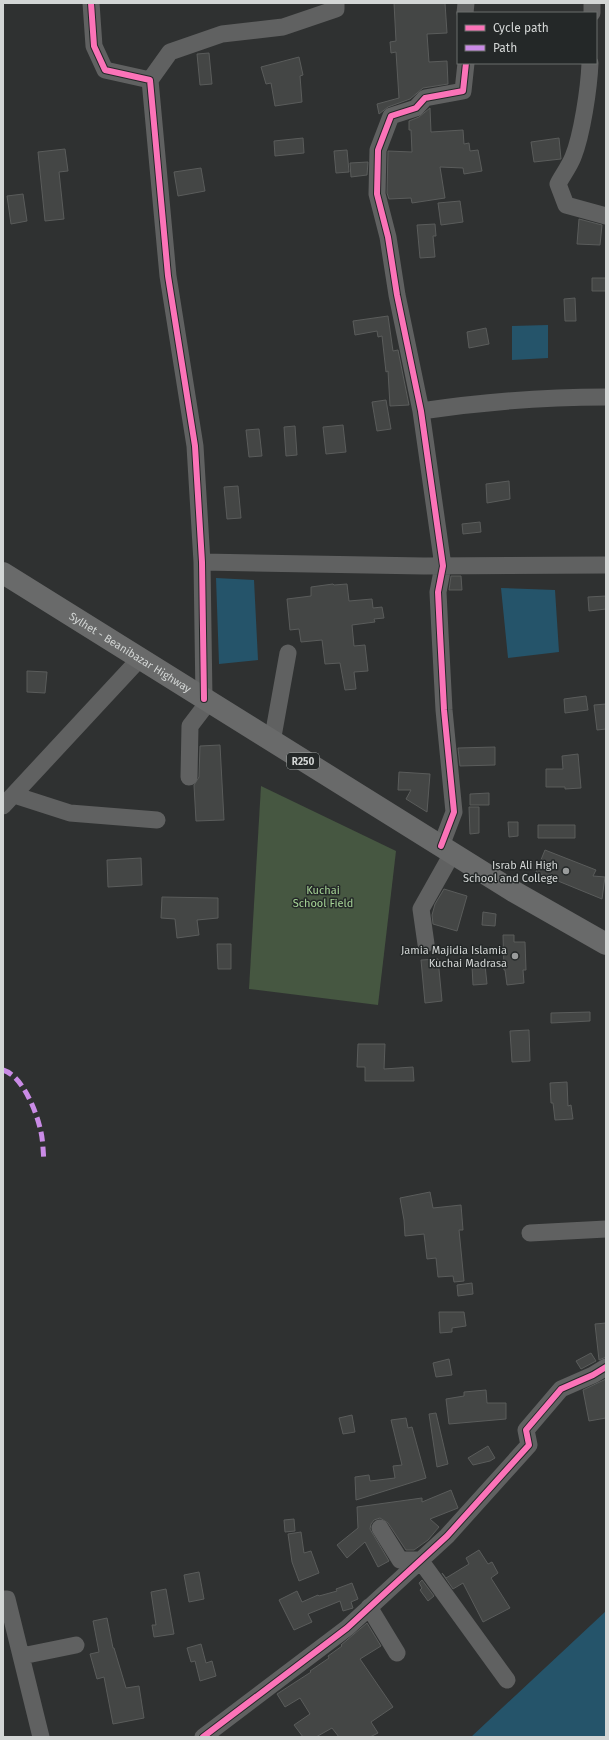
<svg xmlns="http://www.w3.org/2000/svg" width="609" height="1740" viewBox="0 0 609 1740" font-family="'Fira Sans',sans-serif">
<rect width="100%" height="100%" fill="#2f3131"/>
<!-- green -->
<path fill="#465741" d="M261,786L396,851L378,1005L249,989Z"/>
<!-- water -->
<path fill="#25546a" d="M548,325V358L512,360V326Z
M216,578L254,580L258,660L219,664Z
M501,588L555,590L559,652L508,658Z
M606,1611V1737H471Z"/>
<!-- building -->
<path fill="#444645" stroke="#5a5c5b" d="M394,3H445L447,33L427,34L429,62L447,61L448,84L423,88L410,99L388,107L379,114L377,104L399,98L396,52L391,53L390,42L396,41Z
M209,53L212,84L200,85L197,54Z
M299,57L303,75L300,76L302,102L275,106L271,83L266,84L261,67Z
M430,108L431,132L463,130L464,144L469,143L470,151L478,150L482,171L464,174L463,168L440,167L445,198L412,203L411,198L389,199L387,193L388,151L412,152L411,130H409V121L419,117Z
M303,138L304,153L275,156L274,141Z
M559,138L561,159L534,162L531,142Z
M65,149L68,171L59,172L64,219L45,221L38,152Z
M347,150L349,172L336,173L334,151Z
M368,162L367,175L351,177L350,163Z
M201,168L205,191L178,196L174,172Z
M23,194L27,221L11,224L7,196Z
M460,201L463,222L441,225L438,203Z
M579,219L602,225L600,245L577,244Z
M435,224L436,236H433L435,257L420,258L417,225Z
M592,278H606V291H592Z
M575,298L576,321H565L564,299Z
M388,316L393,351L398,350L409,405L390,406L388,371L386,372L382,336L378,337L377,331L355,335L353,321Z
M486,328L489,344L469,348L467,332Z
M386,400L391,429L377,431L372,402Z
M343,425L346,452L326,454L323,427Z
M295,426L297,455L286,456L284,427Z
M259,429L262,456L249,457L246,430Z
M509,481L510,499L487,503L486,484Z
M238,486L241,518L227,519L224,487Z
M480,522L481,532L463,534L462,524Z
M451,576H461L462,590H449Z
M333,584L334,585L347,584L349,601L372,599L373,608L382,607L384,618L374,619L375,622L352,625L354,646L365,645L368,671L354,672L356,689L345,690L340,663L325,664L322,640L301,642L299,629L290,630L287,599L311,596V587Z
M606,596V609L589,611L588,597Z
M27,671L47,672L45,693L27,692Z
M586,696L588,710L565,713L564,699Z
M606,704V729L597,730L594,705Z
M220,745L224,820L196,821L194,785L199,777L200,746Z
M495,747V765L460,766L458,748Z
M578,754L581,788L565,789V787H546V769H563L562,756Z
M399,772L430,774L427,812L406,799L411,790H398Z
M489,793V805H470V794Z
M469,807H479V833L470,834Z
M508,822H518V836L509,837Z
M538,825H575V838H538Z
M545,850L596,870L593,876L605,877L602,899L536,872Z
M141,858L142,885L108,887L107,860Z
M444,889L467,896L457,931L433,924L432,915L435,904Z
M162,897L218,898V918L197,920L199,935L177,938L175,919L161,918Z
M483,912L496,914L495,926L482,925Z
M503,935H514V942H525L526,970H523L524,983L507,985L505,970H504Z
M217,944H231V969H218Z
M438,959L442,1001L425,1003L421,960Z
M485,965L487,984L473,985L472,966Z
M590,1012V1021L551,1023V1013Z
M529,1030L530,1061L512,1062L510,1031Z
M358,1044H385L384,1069L413,1067L414,1081H365V1067H357Z
M567,1082L568,1106L571,1105L573,1119L555,1120L553,1103H551L550,1083Z
M430,1192L433,1208L461,1205L463,1230H459L464,1281L454,1282L453,1276L438,1277L436,1258L427,1259L424,1234L405,1236L404,1220L400,1198Z
M472,1283L473,1294L458,1296L457,1285Z
M439,1312H464L466,1326L452,1328V1332L440,1333Z
M606,1323V1357L599,1360L595,1324Z
M591,1353L596,1361L581,1369L576,1361Z
M449,1359L452,1375L436,1377L433,1363Z
M606,1379V1418L589,1421L583,1390Z
M486,1390L487,1403H506V1419L449,1424L446,1399L464,1396V1392Z
M436,1413L448,1464L437,1467L429,1414Z
M352,1415L355,1432L343,1434L339,1418Z
M406,1418L408,1428L412,1427L426,1478L356,1500L355,1477L369,1475L370,1481L395,1478L393,1466L402,1465L391,1420Z
M488,1446L495,1458L490,1461L473,1465L468,1458Z
M451,1490L458,1508L430,1519L439,1527L428,1540L414,1550H406L388,1523L380,1518L374,1520L371,1524L370,1529L389,1561L378,1567L365,1542L347,1558L337,1545L358,1528L357,1507L422,1498V1502Z
M294,1519L295,1531L285,1532L284,1520Z
M301,1532L304,1553L311,1551L319,1573L299,1581L292,1562L288,1534Z
M479,1550L488,1564L492,1562L498,1573L491,1578L510,1608L483,1622L463,1583L453,1589L442,1573L446,1578L469,1564L466,1558Z
M199,1572L204,1599L189,1602L184,1575Z
M422,1580L434,1596L428,1601L420,1590L422,1588L419,1583Z
M352,1583L358,1599L351,1602L353,1608L343,1611L340,1601L308,1614L312,1622L294,1630L279,1600L297,1591L302,1602L318,1595L319,1596L337,1591L336,1589Z
M166,1589L174,1634L154,1637L152,1625H156L151,1592Z
M107,1618L113,1648H114L126,1688L139,1686L144,1718L113,1724L104,1677L97,1679L90,1654L99,1652L93,1621Z
M367,1623L381,1646L360,1659L393,1707L371,1722L378,1733L370,1737H339L332,1728L316,1737H303L294,1725L310,1714L300,1698L285,1707L277,1694L311,1672L310,1671L329,1658L328,1656L342,1646L341,1645Z
M201,1644L206,1663L212,1661L216,1676L200,1681L195,1661L191,1662L187,1648Z"/>
<g fill="none" stroke-linecap="round" stroke-linejoin="round">
<!-- minor -->
<path stroke="#606161" stroke-width="17" d="M91,3L94,46L105,70L150,80L168,276L195,446L202,562L204,699
M465,13L466,3
M592,13V3
M590,63C589,88 582,135 573,157C569,167 562,176 558,184L566,205L606,216
M150,80L170,52L222,34L283,27L336,9V3
M421,411C482,402 544,397 606,397
M202,562L424,566L606,565
M272,742L288,653
M189,777L190,726L203,709
M14,795L70,813L157,820
M3,806L134,665
M441,846L454,812L444,710L440,633L438,592L443,566L421,411L397,295L388,237L377,194L378,150L391,116L416,108L425,98L463,91L466,63
M426,944L421,909L448,861
M530,1233L606,1229
M380,1528L400,1560H420L507,1680
M3,1599H7L41,1737
M369,1607L397,1653
M22,1656L76,1645
M203,1737L347,1628L447,1536L529,1445L526,1430L561,1389L593,1375L606,1367"/>
<!-- major -->
<path stroke="#696a6a" stroke-width="22" id="s1" d="M3,573L513,891L606,944"/>
<!-- quiet -->
<path stroke="#ca8be6" stroke-width="5" stroke-dasharray="10 5" stroke-linecap="butt" d="M3,1070C23,1076 37,1113 41,1132C43,1141 43,1151 44,1161"/>
<defs>
<path id="cycleway" d="M91,3L94,46L105,70L150,80L168,276L195,446L202,562L204,699
M441,846L454,812L444,710L440,633L438,592L443,566L421,411L397,295L388,237L377,194L378,150L391,116L416,108L425,98L463,91L466,63
M203,1737L347,1628L447,1536L529,1445L526,1430L561,1389L593,1375L606,1367"/>
</defs>
<!-- cycleway casing -->
<use href="#cycleway" stroke="#242828" stroke-width="8"/>
<!-- cycleway -->
<use href="#cycleway" stroke="#fb73b8" stroke-width="6"/>
</g>
<!-- markers -->
<g fill="#9a9c9c" stroke="#242828" stroke-width="1.5">
<circle cx="566" cy="871" r="4"/>
<circle cx="515" cy="956" r="4"/>
</g>
<g text-anchor="middle" stroke-width="3" stroke-linejoin="round" paint-order="stroke">
<!-- shield labels -->
<rect fill="#242828" stroke="#9ea2a1" stroke-width="1" x="287" y="753" width="32" height="16" rx="3"/>
<g font-size="10" font-weight="bold" fill="#d3d6d5">
<text x="303" y="765">R250</text>
</g>
<!-- street labels -->
<g font-size="11" fill="#d3d6d5" stroke="#242828">
<text dy="4" stroke="none"><textPath href="#s1" startOffset="150">Sylhet - Beanibazar Highway</textPath></text>
</g>
<!-- poi labels -->
<g font-size="11" fill="#d3d6d5" stroke="#242828" text-anchor="end">
<text x="558" y="869">Israb Ali High<tspan x="558" dy="13">School and College</tspan></text>
<text x="507" y="954">Jamia Majidia Islamia<tspan x="507" dy="13">Kuchai Madrasa</tspan></text>
</g>
<!-- park labels -->
<g font-size="11" fill="#a5d395" stroke="#242828">
<text x="323" y="894">Kuchai<tspan x="323" dy="13">School Field</tspan></text>
</g>
</g>
<!-- border -->
<rect width="609" height="1740" fill="none" stroke="#d3d6d5" stroke-width="8"/>
<!-- legend -->
<rect x="457" y="12" width="140" height="52" fill="#242828" stroke="#6a6e6d"/>
<rect x="465" y="25" width="20" height="6" fill="#fb73b8" stroke="#6a6e6d"/>
<text x="493" y="32" font-size="12" fill="#d3d6d5">Cycle path</text>
<rect x="465" y="45" width="20" height="6" fill="#ca8be6" stroke="#6a6e6d"/>
<text x="493" y="52" font-size="12" fill="#d3d6d5">Path</text>
</svg>
